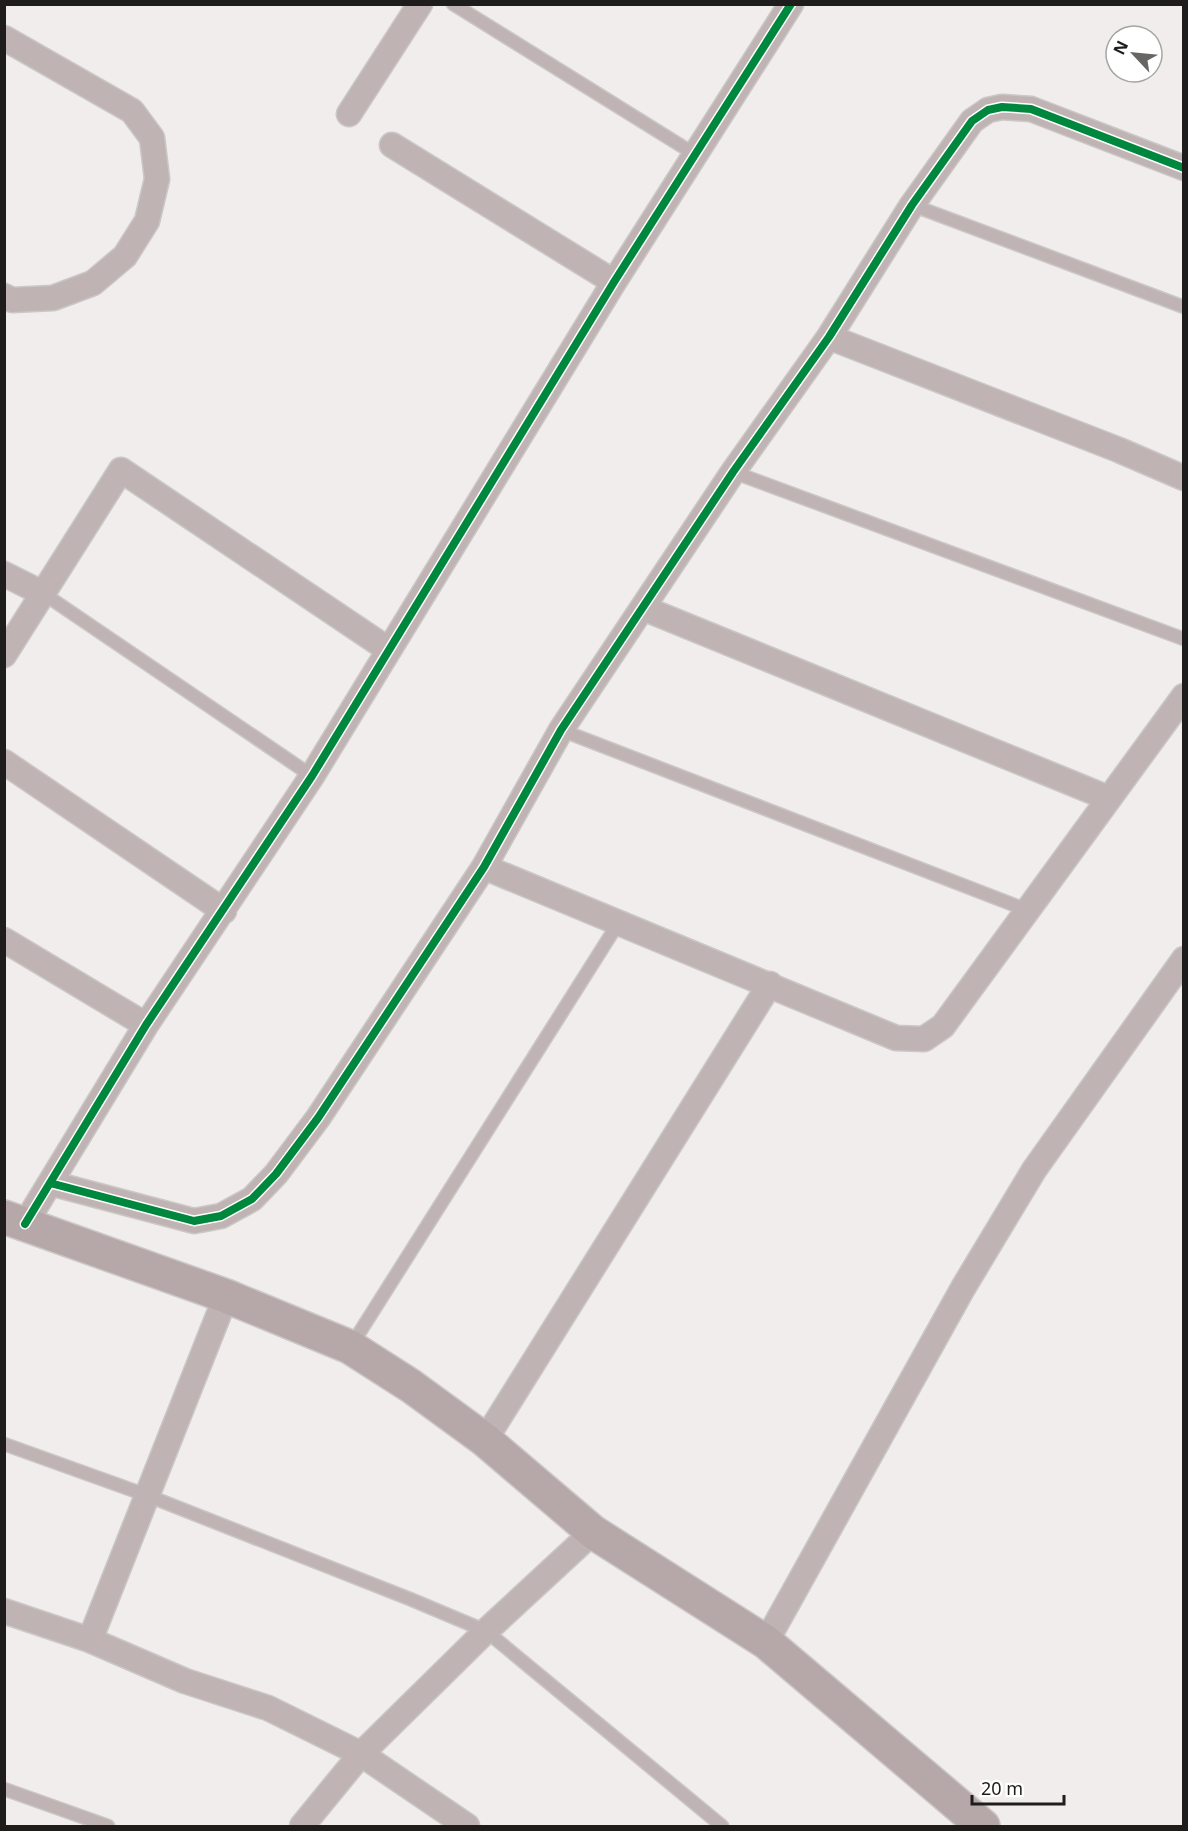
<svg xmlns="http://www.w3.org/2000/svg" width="1188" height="1831" viewBox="0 0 1188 1831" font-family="'Noto Sans',sans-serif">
<rect width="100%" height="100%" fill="#f1edec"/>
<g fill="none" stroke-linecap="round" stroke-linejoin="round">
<defs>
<path id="lane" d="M453,4L696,155
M912,205L1184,307
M733,472L1184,639
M44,594L312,776
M561,730L1027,910
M351,1346L619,922
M4,1444L146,1495L410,1599L486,1631L722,1826
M4,1789L108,1826"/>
<path id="street" d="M4,38L132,111L152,138L157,179L147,221L125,256L93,283L53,298L12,300L4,296
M349,114L420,4
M392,145L614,282
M829,337L1119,450L1184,478
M4,574L44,594
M643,608L1108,798
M4,655L121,470L389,650
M4,762L224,911
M484,867L896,1038L924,1039L943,1026L1184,696
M4,940L146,1025
M50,1183L194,1221L221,1216L252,1199L276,1174L318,1118L484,867L561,730L733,472L829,337L912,205L972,121L988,110L1002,107L1031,109L1184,168
M25,1224L146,1025L312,776L614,282L791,4
M485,1440L770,984
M4,1611L90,1640L185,1681L268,1708L361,1754L467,1826
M90,1640L226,1296
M766,1642L963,1288L1034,1170L1184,959
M302,1826L361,1754L486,1631L593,1532"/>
<path id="secondary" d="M4,1217L226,1296L350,1347L411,1386L485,1440L593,1532L766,1642L983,1826"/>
</defs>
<!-- lane casing -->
<use href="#lane" stroke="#cac8c7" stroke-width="15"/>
<!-- street casing -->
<use href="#street" stroke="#cac8c7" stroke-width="27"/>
<!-- secondary casing -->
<use href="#secondary" stroke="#cac8c7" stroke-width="36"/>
<!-- lane -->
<use href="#lane" stroke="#c0b3b3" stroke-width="12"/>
<!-- street -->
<use href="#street" stroke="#c0b3b3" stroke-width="24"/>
<!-- secondary -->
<use href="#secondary" stroke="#b6a7a8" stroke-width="33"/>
<defs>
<path id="cycleway" d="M50,1183L194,1221L221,1216L252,1199L276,1174L318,1118L484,867L561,730L733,472L829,337L912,205L972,121L988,110L1002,107L1031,109L1184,168
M25,1224L146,1025L312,776L614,282L791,4"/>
</defs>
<!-- cycleway casing -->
<use href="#cycleway" stroke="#fff" stroke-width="11"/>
<!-- cycleway -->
<use href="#cycleway" stroke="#00873e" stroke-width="8"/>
</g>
<!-- border -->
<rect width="1188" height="1831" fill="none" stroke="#1f1c1c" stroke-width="12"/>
<!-- north arrow -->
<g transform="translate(1134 54) rotate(296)"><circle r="28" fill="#ffffff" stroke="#a5a4a4" stroke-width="1.5"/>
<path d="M0-4.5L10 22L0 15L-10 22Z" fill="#686565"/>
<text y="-9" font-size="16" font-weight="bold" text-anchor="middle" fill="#1f1c1c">N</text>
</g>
<!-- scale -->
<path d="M972 1795v9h92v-9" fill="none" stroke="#1f1c1c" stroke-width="3"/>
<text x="981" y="1795" font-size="18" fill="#1f1c1c" stroke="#ffffff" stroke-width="4.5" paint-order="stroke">20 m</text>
</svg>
